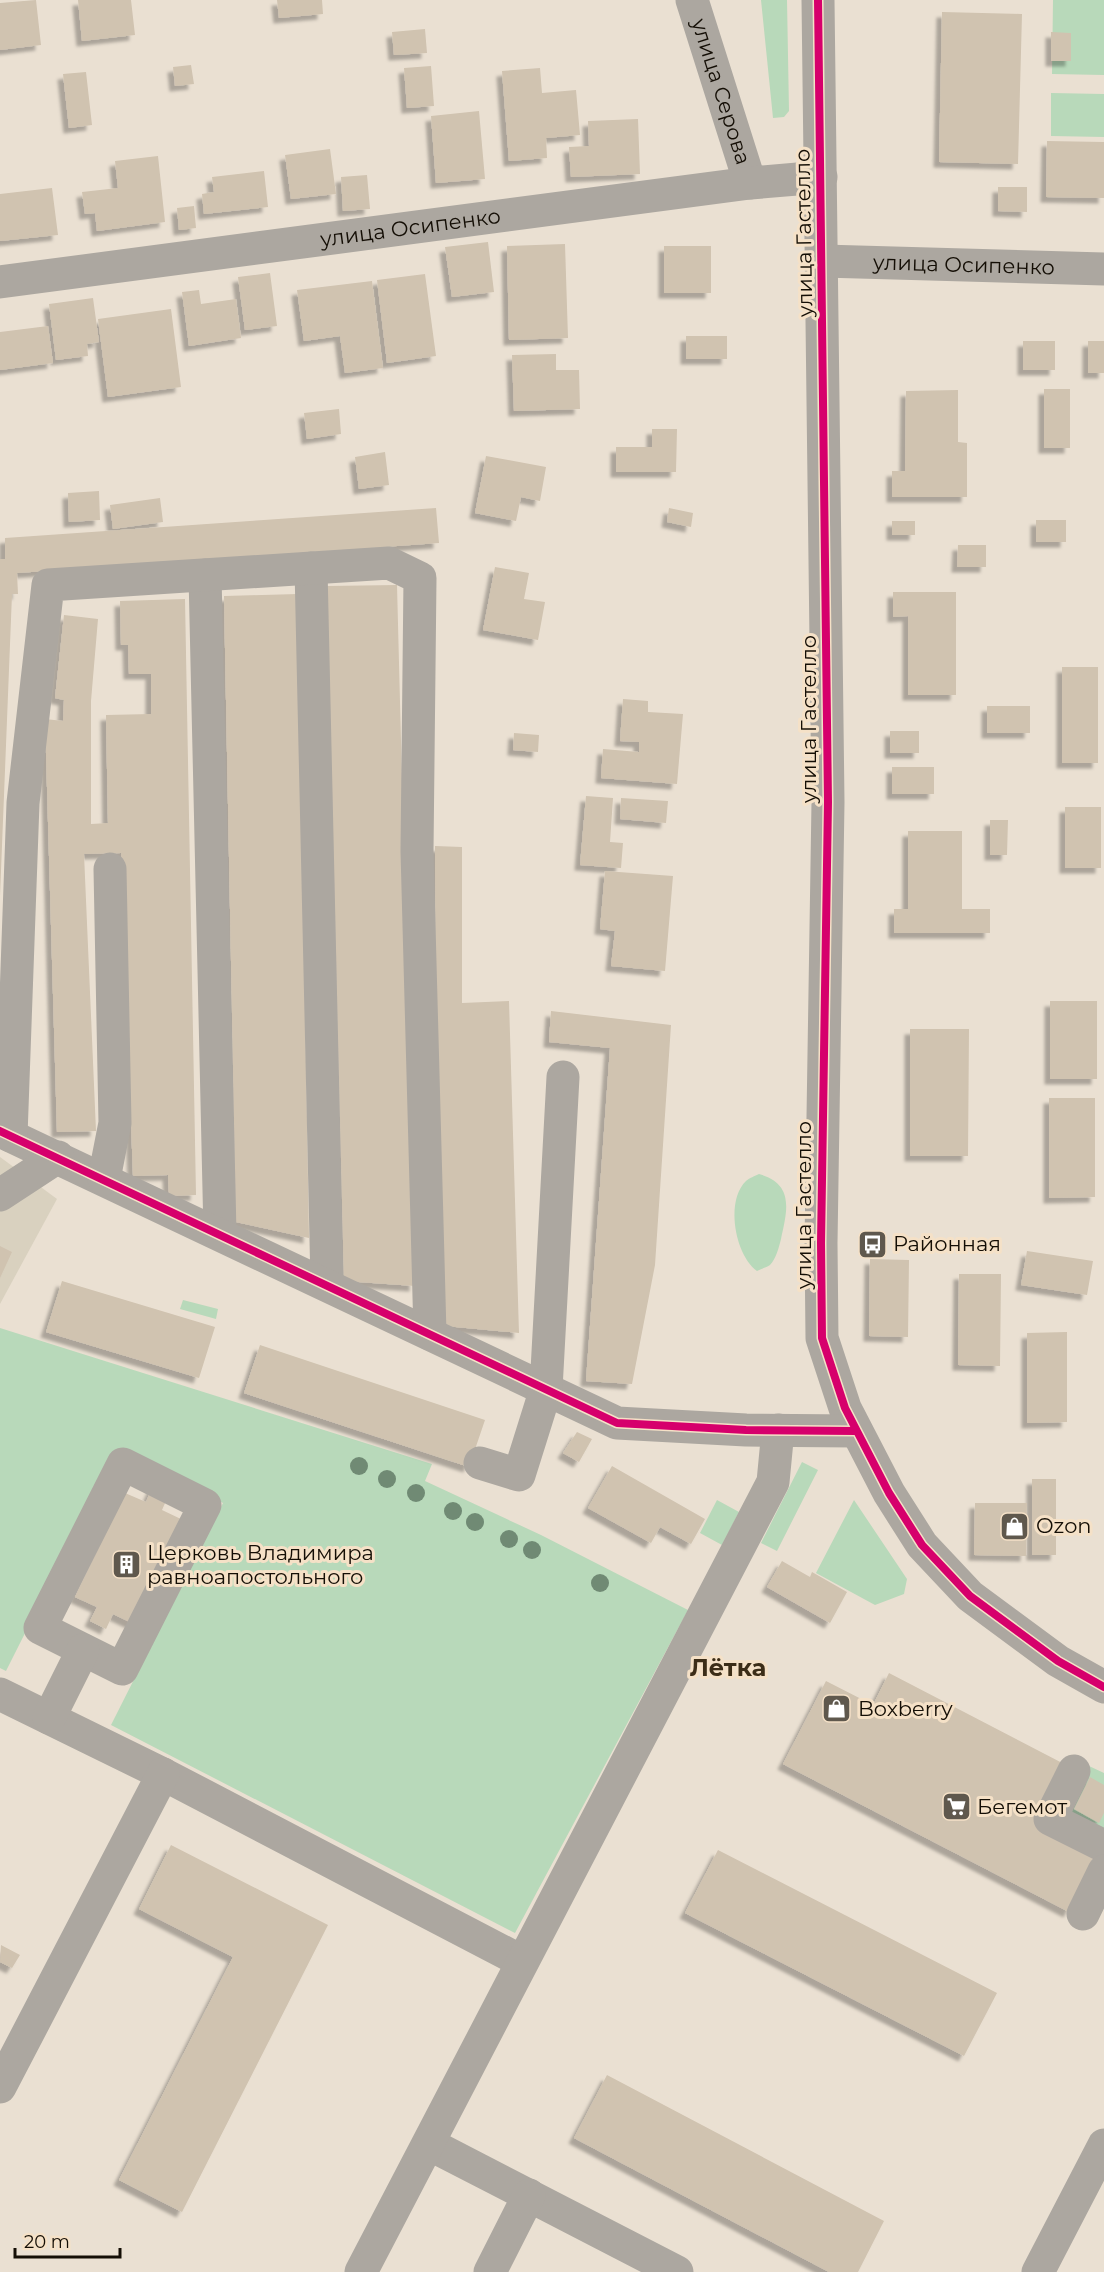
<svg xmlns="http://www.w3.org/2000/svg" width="1104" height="2272" viewBox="0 0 1104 2272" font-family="Montserrat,sans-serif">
<defs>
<filter id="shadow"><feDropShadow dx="-5.5" dy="5.5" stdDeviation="1.5" flood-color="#0004"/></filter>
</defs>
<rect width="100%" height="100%" fill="#eae0d2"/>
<!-- industrial -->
<path fill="#d9d1bf" d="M0,1157L57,1199L0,1304Z"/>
<!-- green -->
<path fill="#b8d9ba" d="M761,0H787L789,111L784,117L773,118Z
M1053,0H1104V75L1052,74Z
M1051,93L1104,94V137L1051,136Z
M759,1174C795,1184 787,1211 781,1239C779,1247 776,1259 770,1265C767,1267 761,1269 757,1271C735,1255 725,1201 746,1181C749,1178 755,1176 759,1174Z
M183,1300L218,1309L216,1319L180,1309Z
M0,1328L432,1464L425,1481L541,1535L688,1610L515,1933L111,1725L223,1503L117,1450L6,1671L0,1668Z
M802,1462L818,1470L777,1551L761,1543Z
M717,1500L739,1512L722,1545L700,1533Z
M854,1500L907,1579L904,1594L875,1605L816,1573Z
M1089,1766L1104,1773V1830L1065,1812Z"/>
<!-- building -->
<path fill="#d0c3b0" filter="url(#shadow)" d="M36,0L41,45L0,50V3Z
M78,0H131L135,35L82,41Z
M277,0H322L323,14L279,18Z
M942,12L1022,14L1018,164L939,162Z
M425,29L427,53L394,55L392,32Z
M1051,32L1071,33V61H1051Z
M191,65L194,84L175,86L173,67Z
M431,66L434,106L407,108L404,68Z
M540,68L542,93L576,90L580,135L546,138L547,158L509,161L502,71Z
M86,72L92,125L69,128L63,74Z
M479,111L485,179L436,183L431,116Z
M638,119L640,174L571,177L569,147L589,146L588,121Z
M1047,141L1104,142V198L1046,197Z
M330,149L336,194L291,199L285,155Z
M158,156L165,222L97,231L95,213L85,214L82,192L118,188L115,161Z
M264,171L268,207L204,214L202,194L214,192L212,177Z
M367,175L370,209L343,211L341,177Z
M998,187H1027V212L998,211Z
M52,188L58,235L0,241V194Z
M194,206L196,228L179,230L177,208Z
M488,242L494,292L452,297L445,247Z
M565,244L568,338L509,340L507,246Z
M664,246H711V293H664Z
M270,273L277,326L245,330L238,277Z
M425,274L436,356L387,363L377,280Z
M372,281L383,368L345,373L340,336L304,341L297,290Z
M199,290L201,304L236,299L241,338L189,346L182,292Z
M93,298L99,342L87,344L88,356L56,360L49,304Z
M171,309L181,387L108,397L98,319Z
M48,326L53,363L0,370V332Z
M686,336H727V359H686Z
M1023,341H1055V370H1023Z
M1088,341H1104V373H1088Z
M556,354V370H579L580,409L514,411L512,355Z
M1044,389H1070V448H1044Z
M958,390V442L967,443V497H892V471H905L906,391Z
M339,409L341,434L307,439L304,413Z
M652,429H677L676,472H616V447H652Z
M385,452L389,485L359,489L355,457Z
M486,456L546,467L540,501L521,497L516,521L475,513Z
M99,491L100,520L69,522L68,493Z
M160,498L163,522L113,529L110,505Z
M436,508L439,543L17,573L18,594H12L0,896V559H5V538Z
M669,508L693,513L691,527L667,522Z
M1036,520H1066V542H1036Z
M892,521H915V535H892Z
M958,545H986V567H957Z
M495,567L529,573L524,599L545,602L538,640L483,630Z
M397,585L415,1286L344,1281L327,586Z
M893,592H956V695H908V616L893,617Z
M298,594L309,1238L236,1222L224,596Z
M185,599L196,1195L169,1196L168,1175L133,1176L121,853L84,854L96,1131L57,1132L45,719L63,721L64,700L55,698L64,615L98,619L91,701V824L108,823L106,715L151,714V674H129L128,645H121L120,601Z
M1062,667H1098V763H1062Z
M623,699L648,701V712L683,714L677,784L601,778L603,749L639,752V742L620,741Z
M987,706H1030V733H987Z
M890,731H919V753H890Z
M514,733L539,735L538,752L513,750Z
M892,767H934V794H892Z
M586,796L613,798L610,842L623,843L621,868L580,865Z
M621,798L668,801L666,823L620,819Z
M1065,807H1101V868H1065Z
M990,820H1008L1007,855H990Z
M908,831H962V909H990V933H894V909H908Z
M435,846L462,847V1003L509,1001L519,1333L445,1326L436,1007Z
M605,871L673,876L665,971L611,966L615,931L600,929Z
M1050,1001H1097V1079H1050Z
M551,1011L671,1025L655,1265L632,1384L586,1381L610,1048L549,1042Z
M910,1029H969L968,1156H910Z
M1049,1098H1095V1197L1049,1198Z
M0,1246L12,1252L0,1278Z
M1027,1251L1093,1261L1087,1295L1021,1285Z
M870,1259L909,1260L908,1337L869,1336Z
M959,1274H1001L1000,1366L958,1365Z
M62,1281L215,1327L199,1378L46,1332Z
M1067,1332V1422L1027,1423V1333Z
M260,1345L485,1420L469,1467L244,1393Z
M577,1432L592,1439L579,1462L563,1453Z
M612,1466L705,1519L691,1544L660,1527L651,1543L588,1508Z
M1032,1479H1056V1555H1032Z
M153,1486L169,1494L162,1510L183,1520L134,1624L113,1614L106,1629L90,1621L97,1607L75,1597L125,1493L146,1502Z
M975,1503H1027L1026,1556L974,1555Z
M782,1561L810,1577L812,1572L847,1592L830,1623L767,1587Z
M889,1673L1068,1766L1037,1826L1097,1857L1069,1912L783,1764L826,1681L873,1705Z
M1090,1777L1104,1785V1813L1099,1823L1074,1809Z
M171,1845L328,1925L182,2212L119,2180L233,1957L139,1909Z
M718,1850L997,1993L964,2056L685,1913Z
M1,1945L20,1955L12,1968L0,1962Z
M607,2075L884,2221L858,2272H829L574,2138Z"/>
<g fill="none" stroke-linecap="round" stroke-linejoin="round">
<!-- minor -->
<g stroke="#aca7a0" stroke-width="33">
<path id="s1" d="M692,0L750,183"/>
<path d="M818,0L828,802L821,1243L822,1338L845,1408L889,1493L922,1545L970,1596L1058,1661L1104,1687"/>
<path id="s2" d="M823,261L1104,269"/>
<path id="s3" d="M0,282L750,183L821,177"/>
<path d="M311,568L327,1284"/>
<path d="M205,575L220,1234"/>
<path d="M0,1131L617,1423L746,1430L856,1431"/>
<path d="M11,1136L23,803L48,585L389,563L420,578L417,851L430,1334"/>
<path d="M104,1179L115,1123L110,869"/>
<path d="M0,1195L58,1157"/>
<path d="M480,1463L519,1475L546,1389L563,1077"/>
<path d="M123,1464L205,1505L122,1669L40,1628Z"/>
<path d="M0,1694L163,1774L521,1961"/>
<path d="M49,1718L83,1650"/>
<path d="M1074,1771L1050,1819L1104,1846"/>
<path d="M1083,1914L1104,1871"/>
<path d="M0,2087L163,1774"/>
<path d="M429,2144L677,2272"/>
<path d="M361,2272L773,1482L778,1430"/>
<path d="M490,2272L529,2195"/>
<path d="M1038,2272L1104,2145"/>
</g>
<defs>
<path id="cycleway" d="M818,0L828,802L821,1243L822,1338L845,1408L889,1493L922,1545L970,1596L1058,1661L1104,1687
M0,1131L617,1423L746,1430L856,1431"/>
</defs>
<!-- cycleway casing -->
<use href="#cycleway" stroke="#f5e1c7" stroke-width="11"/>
<!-- cycleway -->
<use href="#cycleway" stroke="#d6006c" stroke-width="8"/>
</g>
<!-- trees -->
<g fill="#708a74">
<circle cx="359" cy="1466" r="9"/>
<circle cx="387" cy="1479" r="9"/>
<circle cx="416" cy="1493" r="9"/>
<circle cx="453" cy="1511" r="9"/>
<circle cx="475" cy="1522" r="9"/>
<circle cx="509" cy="1539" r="9"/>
<circle cx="532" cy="1550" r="9"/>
<circle cx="600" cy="1583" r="9"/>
</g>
<!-- icons -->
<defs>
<symbol id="bus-square" viewBox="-11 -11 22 22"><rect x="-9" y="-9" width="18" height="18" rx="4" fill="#5f584d" stroke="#f5e1c7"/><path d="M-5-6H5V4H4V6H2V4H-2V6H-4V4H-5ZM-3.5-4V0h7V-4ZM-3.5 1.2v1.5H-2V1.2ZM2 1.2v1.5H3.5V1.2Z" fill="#fff"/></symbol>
<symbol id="shop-square" viewBox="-11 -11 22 22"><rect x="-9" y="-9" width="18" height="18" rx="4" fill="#5f584d" stroke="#f5e1c7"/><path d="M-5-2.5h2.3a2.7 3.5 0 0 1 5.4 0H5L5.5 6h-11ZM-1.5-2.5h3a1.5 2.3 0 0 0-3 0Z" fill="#fff"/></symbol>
<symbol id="building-square" viewBox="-11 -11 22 22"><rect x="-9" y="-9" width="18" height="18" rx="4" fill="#5f584d" stroke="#f5e1c7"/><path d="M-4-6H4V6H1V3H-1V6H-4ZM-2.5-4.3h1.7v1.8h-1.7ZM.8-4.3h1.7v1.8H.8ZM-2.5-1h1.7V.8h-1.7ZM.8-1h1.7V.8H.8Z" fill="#fff"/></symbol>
<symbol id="supermarket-square" viewBox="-11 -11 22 22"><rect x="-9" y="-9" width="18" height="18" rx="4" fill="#5f584d" stroke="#f5e1c7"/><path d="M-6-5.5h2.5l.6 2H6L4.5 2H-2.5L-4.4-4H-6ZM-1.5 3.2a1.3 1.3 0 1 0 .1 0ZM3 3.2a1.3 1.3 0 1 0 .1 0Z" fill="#fff"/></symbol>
</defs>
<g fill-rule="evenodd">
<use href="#bus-square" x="856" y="1228" width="33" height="33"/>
<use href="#shop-square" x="998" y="1510" width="33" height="33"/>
<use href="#building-square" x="110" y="1548" width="33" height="33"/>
<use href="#shop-square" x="820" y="1692" width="33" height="33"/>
<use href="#supermarket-square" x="940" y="1790" width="33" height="33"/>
</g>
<g text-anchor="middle" stroke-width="6" stroke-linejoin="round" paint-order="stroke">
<!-- street labels -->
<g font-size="21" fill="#140e05" stroke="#f5e1c7">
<text dy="7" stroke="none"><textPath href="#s1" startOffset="96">улица Серова</textPath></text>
<text dy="7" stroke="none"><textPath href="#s3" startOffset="414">улица Осипенко</textPath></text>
<text transform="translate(804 233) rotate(-91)" y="7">улица Гастелло</text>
<text dy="7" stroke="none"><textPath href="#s2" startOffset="141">улица Осипенко</textPath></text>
<text transform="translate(809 719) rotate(-90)" y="7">улица Гастелло</text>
<text transform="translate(804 1205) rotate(-90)" y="7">улица Гастелло</text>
</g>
<!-- poi labels -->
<g font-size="21" fill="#140e05" stroke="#f5e1c7" text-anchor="start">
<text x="893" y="1251">Районная</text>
<text x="1036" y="1533">Ozon</text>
<text x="147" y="1560">Церковь Владимира<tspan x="147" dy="24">равноапостольного</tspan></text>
<text x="858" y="1716">Boxberry</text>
<text x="977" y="1814">Бегемот</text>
</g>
<!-- quarter labels -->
<g font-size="24" font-weight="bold" fill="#3c2d17" stroke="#f5e1c7">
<text x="728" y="1676">Лётка</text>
</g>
</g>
<!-- scale -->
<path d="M15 2248v9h105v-9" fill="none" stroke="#140e05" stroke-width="3"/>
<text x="24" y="2248" font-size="18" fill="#140e05" stroke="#f5e1c7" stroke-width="4.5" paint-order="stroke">20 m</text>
</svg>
